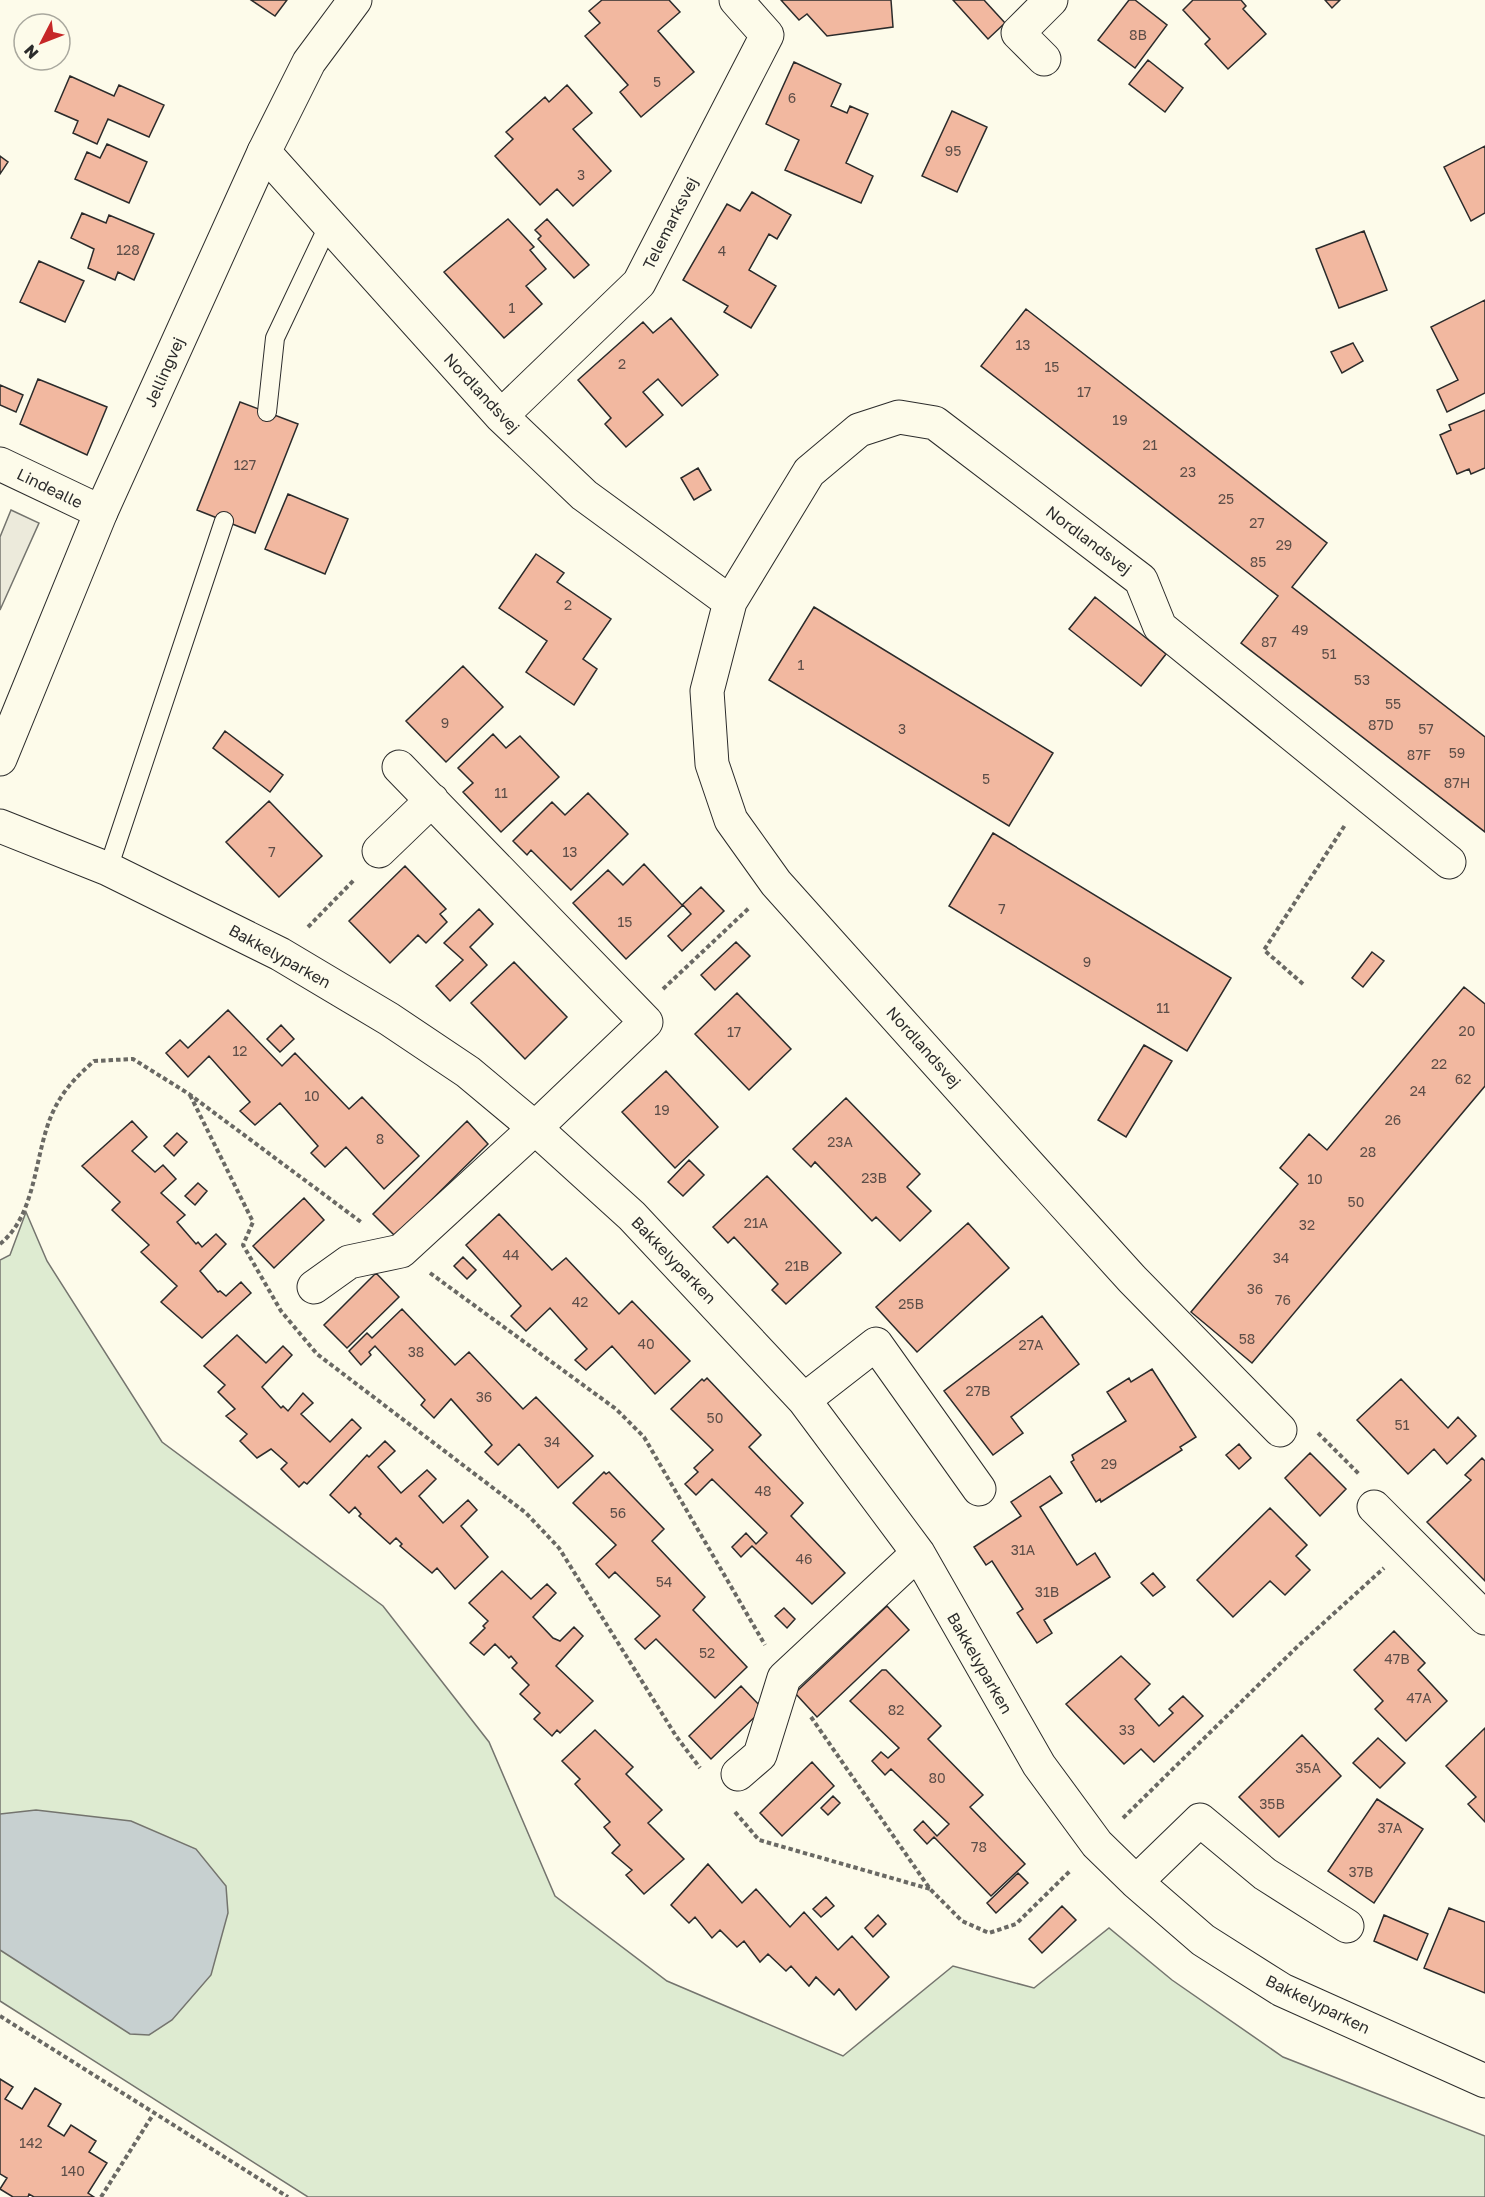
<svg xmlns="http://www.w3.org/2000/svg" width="1485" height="2197" viewBox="0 0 1485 2197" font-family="'Golos Text',sans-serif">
<rect width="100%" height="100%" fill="#fdfbea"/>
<!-- green -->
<path fill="#deebd1" stroke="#74746e" stroke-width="1.5" d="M26,1212L47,1261L162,1442L383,1606L489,1742L555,1896L667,1981L843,2056L953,1966L1034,1988L1109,1928L1172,1980L1283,2057L1485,2136V2197H308L0,2001V1260L10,1255Z"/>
<!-- parking -->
<path fill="#eceadb" stroke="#74746e" stroke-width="1.5" d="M11,510L39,523L0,610V537Z"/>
<!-- water -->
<path fill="#c7d0d0" stroke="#74746e" stroke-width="1.5" d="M36,1810L131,1821L196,1849L226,1886L228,1913L211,1975L172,2020L149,2035L130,2034L0,1950V1814Z"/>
<!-- building -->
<path fill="#f2b8a0" stroke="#2b2b2b" stroke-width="1.5" d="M251,0H287L275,16Z
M602,0H669L680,12L658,31L694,72L641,117L620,92L628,85L585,36L600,23L589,11Z
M781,0H891L893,27L827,36L807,14L799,20Z
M953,0H984L1005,23L988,39Z
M1129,0H1135L1167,25L1135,68L1098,40Z
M1193,0H1241L1246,6L1243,9L1266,34L1228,69L1205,44L1210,39L1183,10Z
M1325,0H1340L1332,8Z
M1148,60L1183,88L1165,112L1129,84Z
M794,62L841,84L831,106L847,113L850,106L868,114L846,163L873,176L861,203L785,170L799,140L766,124Z
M70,76L114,96L119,85L164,105L149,137L108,119L97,144L73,133L78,121L55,111Z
M567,85L592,113L573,129L611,171L573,206L557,189L540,205L495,156L513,139L506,132L545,97L549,102Z
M952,111L987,127L957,192L922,176Z
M107,144L147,162L129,203L75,179L87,152L100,158Z
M1485,146V213L1471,221L1444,167Z
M0,156L8,162L0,174Z
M752,192L791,215L777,239L769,234L749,270L776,286L751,328L724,312L728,306L683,280L727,204L740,211Z
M82,213L106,223L109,215L154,234L134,280L118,272L115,280L88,268L94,249L71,238Z
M508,219L534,247L530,250L546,269L526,286L542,304L504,338L444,272Z
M547,219L589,265L574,278L538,239L541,236L535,230Z
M1364,231L1387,290L1339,308L1316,249Z
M39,261L84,281L65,322L20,302Z
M1485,300V393L1447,412L1437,390L1458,380L1431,327Z
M1026,309L1327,543L1292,587L1485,737V832L1241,643L1278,596L981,366Z
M671,318L718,375L682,406L658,379L643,392L663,415L626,447L605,424L611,418L578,380L643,322L653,333Z
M1353,343L1363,361L1342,373L1331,352Z
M38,379L107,407L87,455L20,424Z
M0,385L23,395L16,412L0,405Z
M240,402L298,424L255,533L197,510Z
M1485,410V468L1471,474L1469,469L1457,474L1440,435L1451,430L1449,425Z
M698,468L711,490L694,500L681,478Z
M288,494L348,519L325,574L265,549Z
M536,554L564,573L557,582L611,619L583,659L597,669L574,705L526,672L547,641L499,608Z
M1095,597L1166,654L1141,686L1069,629Z
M814,607L1053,753L1009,826L769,680Z
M463,666L503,707L446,762L406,721Z
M225,731L283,775L270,792L213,748Z
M493,734L506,748L520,736L559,777L501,832L463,792L473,783L458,768Z
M588,793L628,834L571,890L531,850L527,855L513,841L552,802L565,815Z
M269,801L322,856L279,897L226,842Z
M993,833L1231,978L1187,1051L949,906Z
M644,864L682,905L701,887L724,911L682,951L668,936L691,914L683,905L626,959L573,903L608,870L623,885Z
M405,866L446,909L440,914L447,922L426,943L418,935L390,963L349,921Z
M479,909L493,924L470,947L487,965L450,1001L436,986L463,960L444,943Z
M736,942L750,956L715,990L701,975Z
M1372,952L1384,961L1363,987L1352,978Z
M514,962L567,1017L525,1059L471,1003Z
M1464,987L1485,1004V1086L1252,1363L1191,1312L1298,1184L1280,1168L1309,1134L1327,1150Z
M737,993L791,1049L749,1090L695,1034Z
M228,1010L282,1066L295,1053L349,1109L362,1097L419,1156L384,1189L346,1147L325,1167L311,1153L318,1146L280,1103L255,1125L240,1111L250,1102L209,1056L188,1077L166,1053L180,1040L188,1048Z
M281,1025L294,1039L280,1052L267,1039Z
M1144,1045L1172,1061L1126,1137L1098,1120Z
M666,1071L718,1127L675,1168L622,1112Z
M846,1098L920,1174L907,1187L931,1211L900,1241L876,1217L872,1221L815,1162L811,1167L793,1149Z
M132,1121L147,1137L132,1151L155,1172L163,1165L176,1179L161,1193L185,1215L177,1222L196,1244L198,1242L202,1247L216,1234L226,1244L200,1271L218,1292L220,1291L226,1296L241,1282L251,1293L202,1338L161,1302L177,1286L141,1252L149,1245L112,1210L120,1202L82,1166Z
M467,1121L488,1144L395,1236L373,1214Z
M177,1133L187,1142L174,1156L164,1146Z
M689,1160L704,1175L683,1196L668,1182Z
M767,1176L841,1253L786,1304L772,1290L778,1284L734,1237L728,1243L713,1227Z
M198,1183L207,1191L195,1205L185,1196Z
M304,1198L324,1220L274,1268L253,1246Z
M499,1214L552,1270L566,1258L619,1314L632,1301L690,1361L655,1394L612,1346L586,1370L575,1360L587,1349L550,1308L526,1331L511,1316L521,1306L466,1245Z
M968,1223L1009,1268L917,1352L876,1307Z
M463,1257L476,1270L467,1279L454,1266Z
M376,1273L399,1297L347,1348L324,1325Z
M402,1309L455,1365L469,1352L523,1409L536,1397L593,1456L558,1488L519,1444L498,1465L485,1452L492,1445L451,1399L434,1418L421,1405L425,1400L375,1346L369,1352L371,1355L361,1365L349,1351L367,1333L372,1338Z
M1042,1316L1079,1364L1011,1417L1023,1433L993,1455L944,1391Z
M237,1335L266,1363L283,1346L292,1355L262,1387L281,1408L283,1406L288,1411L303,1393L313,1403L301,1414L330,1442L352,1419L361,1428L307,1484L304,1482L299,1487L281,1469L287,1463L271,1449L257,1458L240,1441L247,1434L226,1416L235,1409L218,1392L225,1385L204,1366Z
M1152,1369L1196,1437L1180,1447L1182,1450L1101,1502L1100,1499L1096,1502L1071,1462L1074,1460L1072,1455L1126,1421L1107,1392L1129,1378L1131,1382Z
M707,1378L761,1435L749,1447L803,1503L791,1516L845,1573L812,1604L752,1546L741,1557L732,1547L746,1533L756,1544L767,1533L712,1479L696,1495L685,1484L698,1472L694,1468L713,1450L671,1409L702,1379L704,1381Z
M1401,1379L1448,1428L1458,1417L1476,1436L1447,1464L1434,1449L1408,1474L1357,1420Z
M385,1441L395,1451L378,1467L401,1493L427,1470L436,1479L419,1496L443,1523L468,1500L477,1510L461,1526L488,1557L455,1589L437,1568L432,1573L400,1546L402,1544L396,1538L390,1544L359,1516L361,1514L355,1507L349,1513L330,1495L367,1455L369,1457Z
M1239,1444L1251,1458L1239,1469L1226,1455Z
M1310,1453L1346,1489L1320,1516L1285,1478Z
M1482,1458L1485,1461V1581L1427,1522L1471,1480L1465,1475Z
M604,1472L606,1474L609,1472L664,1529L652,1541L705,1597L693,1610L747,1667L715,1698L656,1639L645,1649L635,1639L660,1616L615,1572L609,1578L596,1564L616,1545L573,1503Z
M1050,1476L1062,1493L1040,1507L1077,1565L1095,1553L1110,1577L1044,1620L1052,1633L1037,1643L1017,1613L1023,1609L992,1561L986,1565L974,1547L1021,1516L1011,1502Z
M1270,1508L1307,1545L1296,1556L1310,1570L1285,1595L1270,1581L1233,1617L1197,1580Z
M502,1571L531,1599L547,1584L556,1593L533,1617L553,1638L560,1641L574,1627L583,1636L556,1666L593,1701L560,1733L557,1730L552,1736L534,1719L540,1713L520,1694L529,1685L512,1668L517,1663L511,1656L509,1658L495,1644L484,1655L470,1643L485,1628L483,1626L488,1621L469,1603Z
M1153,1573L1165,1587L1153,1596L1141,1583Z
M887,1606L909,1630L817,1717L795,1693Z
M784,1608L795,1619L787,1628L775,1616Z
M1394,1631L1425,1663L1418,1670L1447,1701L1406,1741L1375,1709L1383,1701L1354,1670Z
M1121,1656L1150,1684L1135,1699L1159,1726L1173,1713L1169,1709L1183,1696L1203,1716L1154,1762L1141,1749L1124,1764L1066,1704Z
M882,1670H886L941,1726L928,1739L983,1795L970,1807L1025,1864L991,1896L934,1837L927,1844L914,1830L923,1821L937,1836L949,1824L891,1769L885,1775L872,1761L881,1752L888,1758L899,1748L850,1701Z
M741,1686L763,1709L711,1759L689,1736Z
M1485,1728V1822L1468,1804L1476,1797L1446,1766Z
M595,1730L633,1767L626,1774L662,1810L648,1823L684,1859L644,1894L626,1875L632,1870L612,1853L620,1845L604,1827L610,1822L575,1784L580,1779L562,1761Z
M1302,1735L1341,1776L1279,1837L1239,1797Z
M1378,1738L1405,1763L1380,1788L1353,1763Z
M812,1762L834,1786L782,1836L760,1813Z
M833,1796L840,1803L828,1815L821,1808Z
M1377,1799L1423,1829L1374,1903L1328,1871Z
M708,1864L742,1903L756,1889L790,1927L804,1912L838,1950L852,1936L889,1977L856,2010L839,1989L834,1995L816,1977L809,1986L791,1966L786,1971L768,1954L760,1962L744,1941L737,1947L720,1930L712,1938L695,1917L689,1923L671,1905Z
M1018,1873L1028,1883L996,1913L987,1903Z
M826,1897L834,1906L821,1917L813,1909Z
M1062,1906L1076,1920L1042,1953L1029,1939Z
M1449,1908L1485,1922V1993L1424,1968Z
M878,1915L886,1924L873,1937L865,1928Z
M1384,1915L1428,1934L1417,1960L1374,1941Z
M0,2079L13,2087L5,2099L22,2109L35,2088L61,2104L48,2126L64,2136L71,2125L96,2141L89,2152L107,2163L88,2193L94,2197H34L29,2194L28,2197H13L0,2189L7,2178L0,2174Z"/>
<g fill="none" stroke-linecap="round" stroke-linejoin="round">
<defs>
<path id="lane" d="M267,412L275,338L329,224
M108,869L224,521"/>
<path id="street" d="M1044,59L1018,33L1051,0
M264,152L501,416L584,495L730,602
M501,416L639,283L767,35L736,0
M0,464L101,512
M0,826L108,869L280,954L389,1019L468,1072L535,1128L632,1216L804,1400L918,1553L1039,1765L1097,1844L1136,1882L1203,1940L1282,1990L1485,2081
M379,851L432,800
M314,1287L349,1262L401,1251L535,1128L646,1022L399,767
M804,1400L876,1344L979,1489
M1280,1430L1132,1279L1018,1153L776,883L731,820L712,764L707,691L730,602L809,472L859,430L899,417L935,423L1141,580L1160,627L1449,862
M1374,1507L1485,1618
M738,1774L760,1755L784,1678L918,1553
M1136,1882L1200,1820L1265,1874L1347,1926"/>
<path id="secondary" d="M0,759L101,512L264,152L309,62L355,0"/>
</defs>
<!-- lane casing -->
<use href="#lane" stroke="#2b2b2b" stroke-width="20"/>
<!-- street casing -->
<use href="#street" stroke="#2b2b2b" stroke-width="35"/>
<!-- secondary casing -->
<use href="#secondary" stroke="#2b2b2b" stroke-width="35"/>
<!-- path -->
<path stroke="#6a6964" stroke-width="4" stroke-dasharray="4.5 3" stroke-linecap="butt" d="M308,927L355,879
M1303,984L1264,950L1345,825
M663,989L749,908
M190,1095L253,1222L243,1245L281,1311L317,1354L526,1513L559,1548L676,1736L700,1768
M0,1244C37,1214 34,1155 52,1114C62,1091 76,1077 94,1061L133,1059L189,1094L361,1222
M430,1273L616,1409L644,1437L765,1645
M1318,1433L1359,1474
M811,1717L930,1889L962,1921L989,1933L1016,1924L1071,1870
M735,1812L759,1840L930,1889
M1123,1818L1298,1646L1384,1568
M0,2016L288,2197
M101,2197L154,2113"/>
<!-- lane -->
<use href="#lane" stroke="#fdfbea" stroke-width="18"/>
<!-- street -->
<use href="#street" stroke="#fdfbea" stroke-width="33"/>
<!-- secondary -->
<use href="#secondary" stroke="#fdfbea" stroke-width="33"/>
</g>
<g text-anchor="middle" stroke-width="4.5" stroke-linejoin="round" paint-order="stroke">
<!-- number labels -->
<g font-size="14" fill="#5d4e48">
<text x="1138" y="40">8B</text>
<text x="657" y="87">5</text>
<text x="792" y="103">6</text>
<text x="953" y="156">95</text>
<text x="581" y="180">3</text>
<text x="128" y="255">128</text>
<text x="722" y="256">4</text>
<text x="512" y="313">1</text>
<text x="1023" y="350">13</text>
<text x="622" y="369">2</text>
<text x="1052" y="372">15</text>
<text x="1084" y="397">17</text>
<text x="1120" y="425">19</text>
<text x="1150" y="450">21</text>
<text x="245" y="470">127</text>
<text x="1188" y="477">23</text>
<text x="1226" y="504">25</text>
<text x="1257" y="528">27</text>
<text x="1284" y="550">29</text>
<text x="1258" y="567">85</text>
<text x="568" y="610">2</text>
<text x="1300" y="635">49</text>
<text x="1269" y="647">87</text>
<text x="1329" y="659">51</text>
<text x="801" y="670">1</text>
<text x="1362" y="685">53</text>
<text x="1393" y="709">55</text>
<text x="445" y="728">9</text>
<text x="1381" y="730">87D</text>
<text x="902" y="734">3</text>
<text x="1426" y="734">57</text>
<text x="1457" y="758">59</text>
<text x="1419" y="760">87F</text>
<text x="986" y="784">5</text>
<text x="1457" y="788">87H</text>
<text x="501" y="798">11</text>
<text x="272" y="857">7</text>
<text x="570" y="857">13</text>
<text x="1002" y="914">7</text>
<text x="625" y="927">15</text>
<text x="1087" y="967">9</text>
<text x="1163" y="1013">11</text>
<text x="1467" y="1036">20</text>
<text x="734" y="1037">17</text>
<text x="240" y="1056">12</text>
<text x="1439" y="1069">22</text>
<text x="1463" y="1084">62</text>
<text x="1418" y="1096">24</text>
<text x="312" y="1101">10</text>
<text x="662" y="1115">19</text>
<text x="1393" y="1125">26</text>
<text x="380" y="1144">8</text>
<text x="840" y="1147">23A</text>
<text x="1368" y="1157">28</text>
<text x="874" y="1183">23B</text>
<text x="1315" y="1184">10</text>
<text x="1356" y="1207">50</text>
<text x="756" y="1228">21A</text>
<text x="1307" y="1230">32</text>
<text x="511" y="1260">44</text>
<text x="1281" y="1263">34</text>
<text x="797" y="1271">21B</text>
<text x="1255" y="1294">36</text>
<text x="1283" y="1305">76</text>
<text x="580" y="1307">42</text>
<text x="911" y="1309">25B</text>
<text x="1247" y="1344">58</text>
<text x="646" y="1349">40</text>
<text x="1031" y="1350">27A</text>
<text x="416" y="1357">38</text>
<text x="978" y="1396">27B</text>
<text x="484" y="1402">36</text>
<text x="715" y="1423">50</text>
<text x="1402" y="1430">51</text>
<text x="552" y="1447">34</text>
<text x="1109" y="1469">29</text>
<text x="763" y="1496">48</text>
<text x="618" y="1518">56</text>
<text x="1023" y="1555">31A</text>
<text x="804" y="1564">46</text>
<text x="664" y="1587">54</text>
<text x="1047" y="1597">31B</text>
<text x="707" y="1658">52</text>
<text x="1397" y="1664">47B</text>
<text x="1419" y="1703">47A</text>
<text x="896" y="1715">82</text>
<text x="1127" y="1735">33</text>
<text x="1308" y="1773">35A</text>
<text x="937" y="1783">80</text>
<text x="1272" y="1809">35B</text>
<text x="1390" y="1833">37A</text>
<text x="979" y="1852">78</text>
<text x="1361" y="1877">37B</text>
<text x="31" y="2148">142</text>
<text x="73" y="2176">140</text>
</g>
<!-- street labels -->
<g font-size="16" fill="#2b2b2b" stroke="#fdfbea">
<text transform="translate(670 223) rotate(-63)" y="6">Telemarksvej</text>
<text transform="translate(164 372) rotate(-66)" y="6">Jellingvej</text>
<text transform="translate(482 393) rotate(47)" y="6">Nordlandsvej</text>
<text transform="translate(50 488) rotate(26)" y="6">Lindealle</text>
<text transform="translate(1089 540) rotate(37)" y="6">Nordlandsvej</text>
<text transform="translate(280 956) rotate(29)" y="6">Bakkelyparken</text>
<text transform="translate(924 1047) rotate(48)" y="6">Nordlandsvej</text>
<text transform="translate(674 1260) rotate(46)" y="6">Bakkelyparken</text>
<text transform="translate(980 1663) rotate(60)" y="6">Bakkelyparken</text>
<text transform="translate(1318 2004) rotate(26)" y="6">Bakkelyparken</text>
</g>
</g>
<!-- north arrow -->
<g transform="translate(42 42) rotate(228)"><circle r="28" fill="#fdfbea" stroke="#a9a89e" stroke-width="1.5"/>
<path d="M0-4.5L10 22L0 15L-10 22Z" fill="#c62828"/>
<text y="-9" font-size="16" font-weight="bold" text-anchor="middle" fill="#2b2b2b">N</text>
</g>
</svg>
